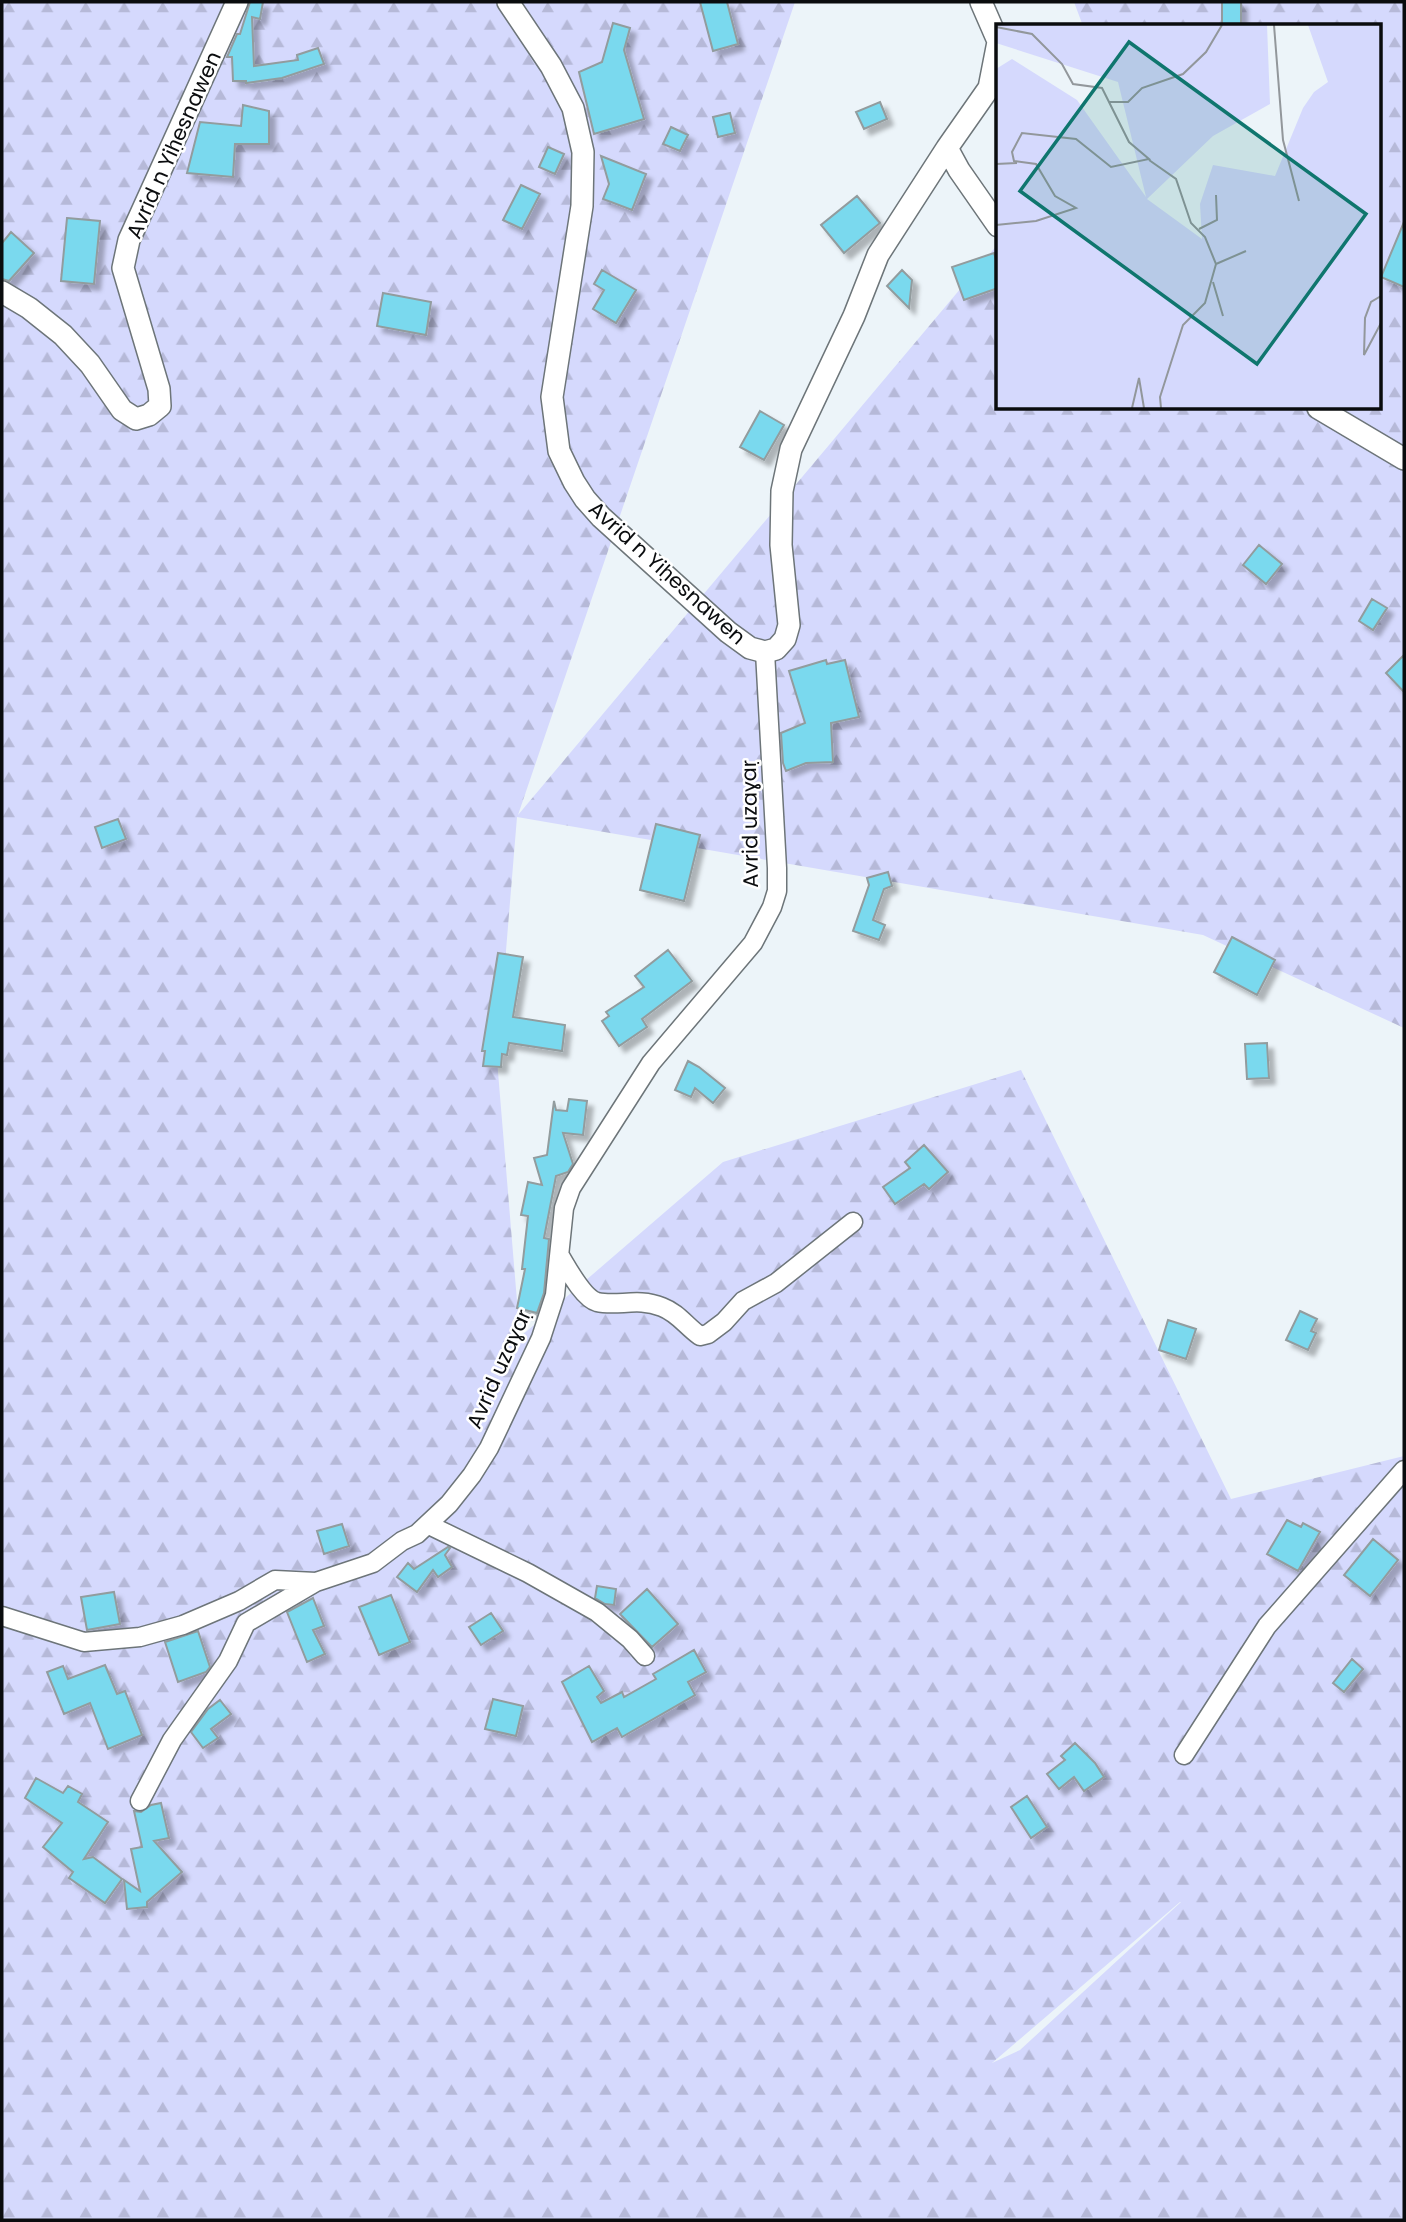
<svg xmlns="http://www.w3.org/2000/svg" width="1406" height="2222" viewBox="0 0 1406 2222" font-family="Poppins,sans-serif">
<defs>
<pattern id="forest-firs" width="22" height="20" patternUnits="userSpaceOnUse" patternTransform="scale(1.75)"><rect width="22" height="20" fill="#d5d9fd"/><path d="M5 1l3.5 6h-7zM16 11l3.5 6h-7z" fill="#b6b9d8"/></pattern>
<filter id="shadow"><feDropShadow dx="6" dy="6" stdDeviation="2" flood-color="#0004"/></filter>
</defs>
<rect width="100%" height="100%" fill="#ecf4f9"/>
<!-- forest -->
<path fill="url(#forest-firs)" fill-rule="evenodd" d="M2,2H795L518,815L998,244V408H1380V26H1083L1074,2H1404V1028L1203,935L517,817L497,1060L520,1337L723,1162L1021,1070L1231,1499L1404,1456V2220H2ZM1181,1902L1020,2050L992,2063L1180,1902Z"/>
<!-- building -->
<path fill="#7ad9ee" stroke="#929c9e" stroke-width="2" filter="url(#shadow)" d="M250,2H263L260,19L252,17L254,66L298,60L297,55L318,48L324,64L282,78L246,83V81H233L232,57H227L237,34H240Z
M700,2H727L738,44L713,51Z
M1222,2H1241V26H1222Z
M613,23L630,28L624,50L644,119L594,134L579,72L602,62Z
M880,102L887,119L864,129L856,112Z
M243,105L269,111V144H235L233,177L187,173L200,122L241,126Z
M730,113L735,133L718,137L713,117Z
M671,127L688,135L680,151L663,144Z
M548,147L564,154L555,174L539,167Z
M601,156L646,174L632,210L603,199L609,184Z
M521,185L540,194L522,229L503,220Z
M857,196L880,223L844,253L821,225Z
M67,218L100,221L94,284L61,281Z
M1404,222V287L1381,277Z
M11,232L34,253L9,281L2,279V243Z
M994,253L998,266V288L964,300L952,267Z
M602,270L636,290L616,323L593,309L604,290L594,284Z
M902,270L912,280L909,308L887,286Z
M383,293L431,302L426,335L377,326Z
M760,411L784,425L764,460L740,447Z
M1259,545L1282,564L1266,584L1243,565Z
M1372,599L1387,608L1373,630L1359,621Z
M1404,655V692L1386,673Z
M826,660L827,664L845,660L859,717L831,723L833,762L806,763L786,771L783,763L781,733L805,723L789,671Z
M118,819L126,839L102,848L95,827Z
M656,824L700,835L684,901L640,890Z
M888,872L892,886L884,889L873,920L885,925L879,940L853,931L869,885L867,878Z
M1232,937L1275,960L1257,995L1214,972Z
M668,950L692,981L642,1019L647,1027L619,1046L602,1021L609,1016L606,1012L644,987L635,976Z
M498,953L523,957L513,1017L565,1025L562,1051L509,1043L507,1055L502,1054L501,1067L483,1066L485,1051H482Z
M1267,1043L1269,1078L1247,1079L1245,1044Z
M688,1061L699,1067L725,1088L713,1103L695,1088L691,1097L675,1090Z
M569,1099L587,1101L583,1135L563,1133L573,1164L568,1172L556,1176L544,1238L549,1239L544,1293L537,1313L517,1308L525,1269H522L528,1216L521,1215L528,1182L542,1185L534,1158L547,1155L554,1101L556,1110L567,1111Z
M924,1145L948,1172L929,1189L924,1184L895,1204L883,1187L910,1168L905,1162Z
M1300,1311L1317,1319L1311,1331L1316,1333L1308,1350L1286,1340Z
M1168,1320L1196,1329L1186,1359L1159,1350Z
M1287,1520L1301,1527L1303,1523L1320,1532L1298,1571L1267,1554Z
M342,1524L349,1546L324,1554L317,1531Z
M1373,1539L1398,1560L1370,1596L1344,1575Z
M448,1547L450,1548L445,1555L452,1567L438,1577L433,1570L417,1592L397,1577L408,1563L414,1569Z
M597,1586L616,1589L614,1605L605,1604L595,1598Z
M647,1589L678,1624L652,1647L620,1614Z
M114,1592L120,1624L87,1630L81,1597Z
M391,1595L410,1642L379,1655L359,1607Z
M313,1598L324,1626L313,1630L325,1654L307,1662L287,1612Z
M491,1613L503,1631L481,1645L469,1627Z
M198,1631L210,1667L206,1672L178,1682L165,1642Z
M694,1650L706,1672L688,1682L695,1695L622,1737L617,1728L592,1742L562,1682L589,1666L604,1691L597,1697L601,1703L622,1692L624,1697L656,1679L653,1674Z
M1352,1659L1363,1669L1344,1692L1333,1683Z
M105,1665L117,1694L125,1691L142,1735L108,1749L90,1703L64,1714L47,1672L63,1666L68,1679Z
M493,1699L523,1706L516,1736L485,1729Z
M220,1700L231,1714L211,1729L218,1738L203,1748L191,1732L208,1709Z
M1075,1743L1095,1763L1104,1777L1084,1791L1074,1777L1059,1789L1047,1774L1065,1760L1061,1756Z
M36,1778L63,1793L68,1786L82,1794L78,1802L108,1822L84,1859L93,1857L122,1879L105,1903L69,1878L73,1872L43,1847L62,1823L25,1798Z
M1027,1796L1047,1827L1031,1838L1011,1807Z
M161,1803L169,1838L154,1841L182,1872L147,1902V1907L127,1909L124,1880L140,1891L131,1849L142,1847L134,1811L141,1812L151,1805Z"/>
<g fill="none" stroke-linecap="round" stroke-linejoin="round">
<defs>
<path id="minor" d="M560,1256C568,1269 583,1298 597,1302C618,1307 637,1297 662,1307C678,1313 686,1326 700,1336L708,1334L724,1322L743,1301L776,1283L853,1222
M429,1525L528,1573L597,1612L630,1639L645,1656
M2,1616L84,1642L140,1637L183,1625L239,1601L275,1580L316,1582L373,1563L402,1541L417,1534L449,1504L472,1475L489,1448L541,1338L555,1295L564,1208L571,1188L651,1063L753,943L772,907L777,891V868L765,652
M1184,1755L1267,1626L1404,1470
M140,1801L172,1740L228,1661L246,1623L316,1582"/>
<path id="tertiary" d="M508,2L551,66L573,108L583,152L582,206L552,397L559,451L574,482L585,499L601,517L728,632L750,648L765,652L776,649L785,639L789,625L781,545L782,491L791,449L854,316L878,255L947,148L989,88L998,42
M981,2L998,41
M947,148L959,170L998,226
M2,292L29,308L63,335L90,364L122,410L136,419L149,415L160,406L159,389L123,268L129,240L237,2
M1318,408L1404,459"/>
</defs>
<!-- minor casing -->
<use href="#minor" stroke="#6d7579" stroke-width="21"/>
<!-- tertiary casing -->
<use href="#tertiary" stroke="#6d7579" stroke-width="24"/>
<!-- minor -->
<use href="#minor" stroke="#fff" stroke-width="18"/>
<!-- tertiary -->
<use href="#tertiary" stroke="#fff" stroke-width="21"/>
</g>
<g text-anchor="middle" stroke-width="5" stroke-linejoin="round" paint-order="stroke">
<!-- street labels -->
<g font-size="21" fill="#0a0c0e" stroke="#fff">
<text transform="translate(174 145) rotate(-66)" y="7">Avrid n Yiḥesnawen</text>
<text transform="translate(667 573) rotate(42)" y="7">Avrid n Yiḥesnawen</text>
<text transform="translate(750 824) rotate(-91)" y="7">Avrid uzaɣaṛ</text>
<text transform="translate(499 1369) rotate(-66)" y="7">Avrid uzaɣaṛ</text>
</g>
</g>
<!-- overview -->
<g transform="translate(996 24)">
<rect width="385" height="385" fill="#ecf4f9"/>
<path d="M0,1H271L274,80L217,112L151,175L206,215L204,180L217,141L279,152L307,84L318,68L332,58L312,1H385V384H0V45L16,35L81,76L150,173L122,58L0,19Z" fill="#d5d9fd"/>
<path fill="none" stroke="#92979b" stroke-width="2" d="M278,1L287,116L303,177M0,3L36,10L66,40L77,60L106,64L133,118L153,135L115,143L80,115L26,109L16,128L18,137L40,140L59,172L80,184L40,197L0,201M113,78H132L146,64L187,50L210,28L226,1M153,136L180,155L195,199L209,213L220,240L209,279L187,301L164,373L165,384M0,140L21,139M203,205L221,196L220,171M220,240L250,227M217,258L227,292M385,272L375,278L369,294L368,331L385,299M136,384L143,354L148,384"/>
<path fill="#0f766e" fill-opacity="0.15" stroke="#0f766e" stroke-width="3.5" d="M133,18L370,190L261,340L24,167Z"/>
<rect width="385" height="385" fill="none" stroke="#0a0c0e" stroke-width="3.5"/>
</g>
<!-- border -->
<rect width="1406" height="2222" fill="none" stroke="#0a0c0e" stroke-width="7"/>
</svg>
